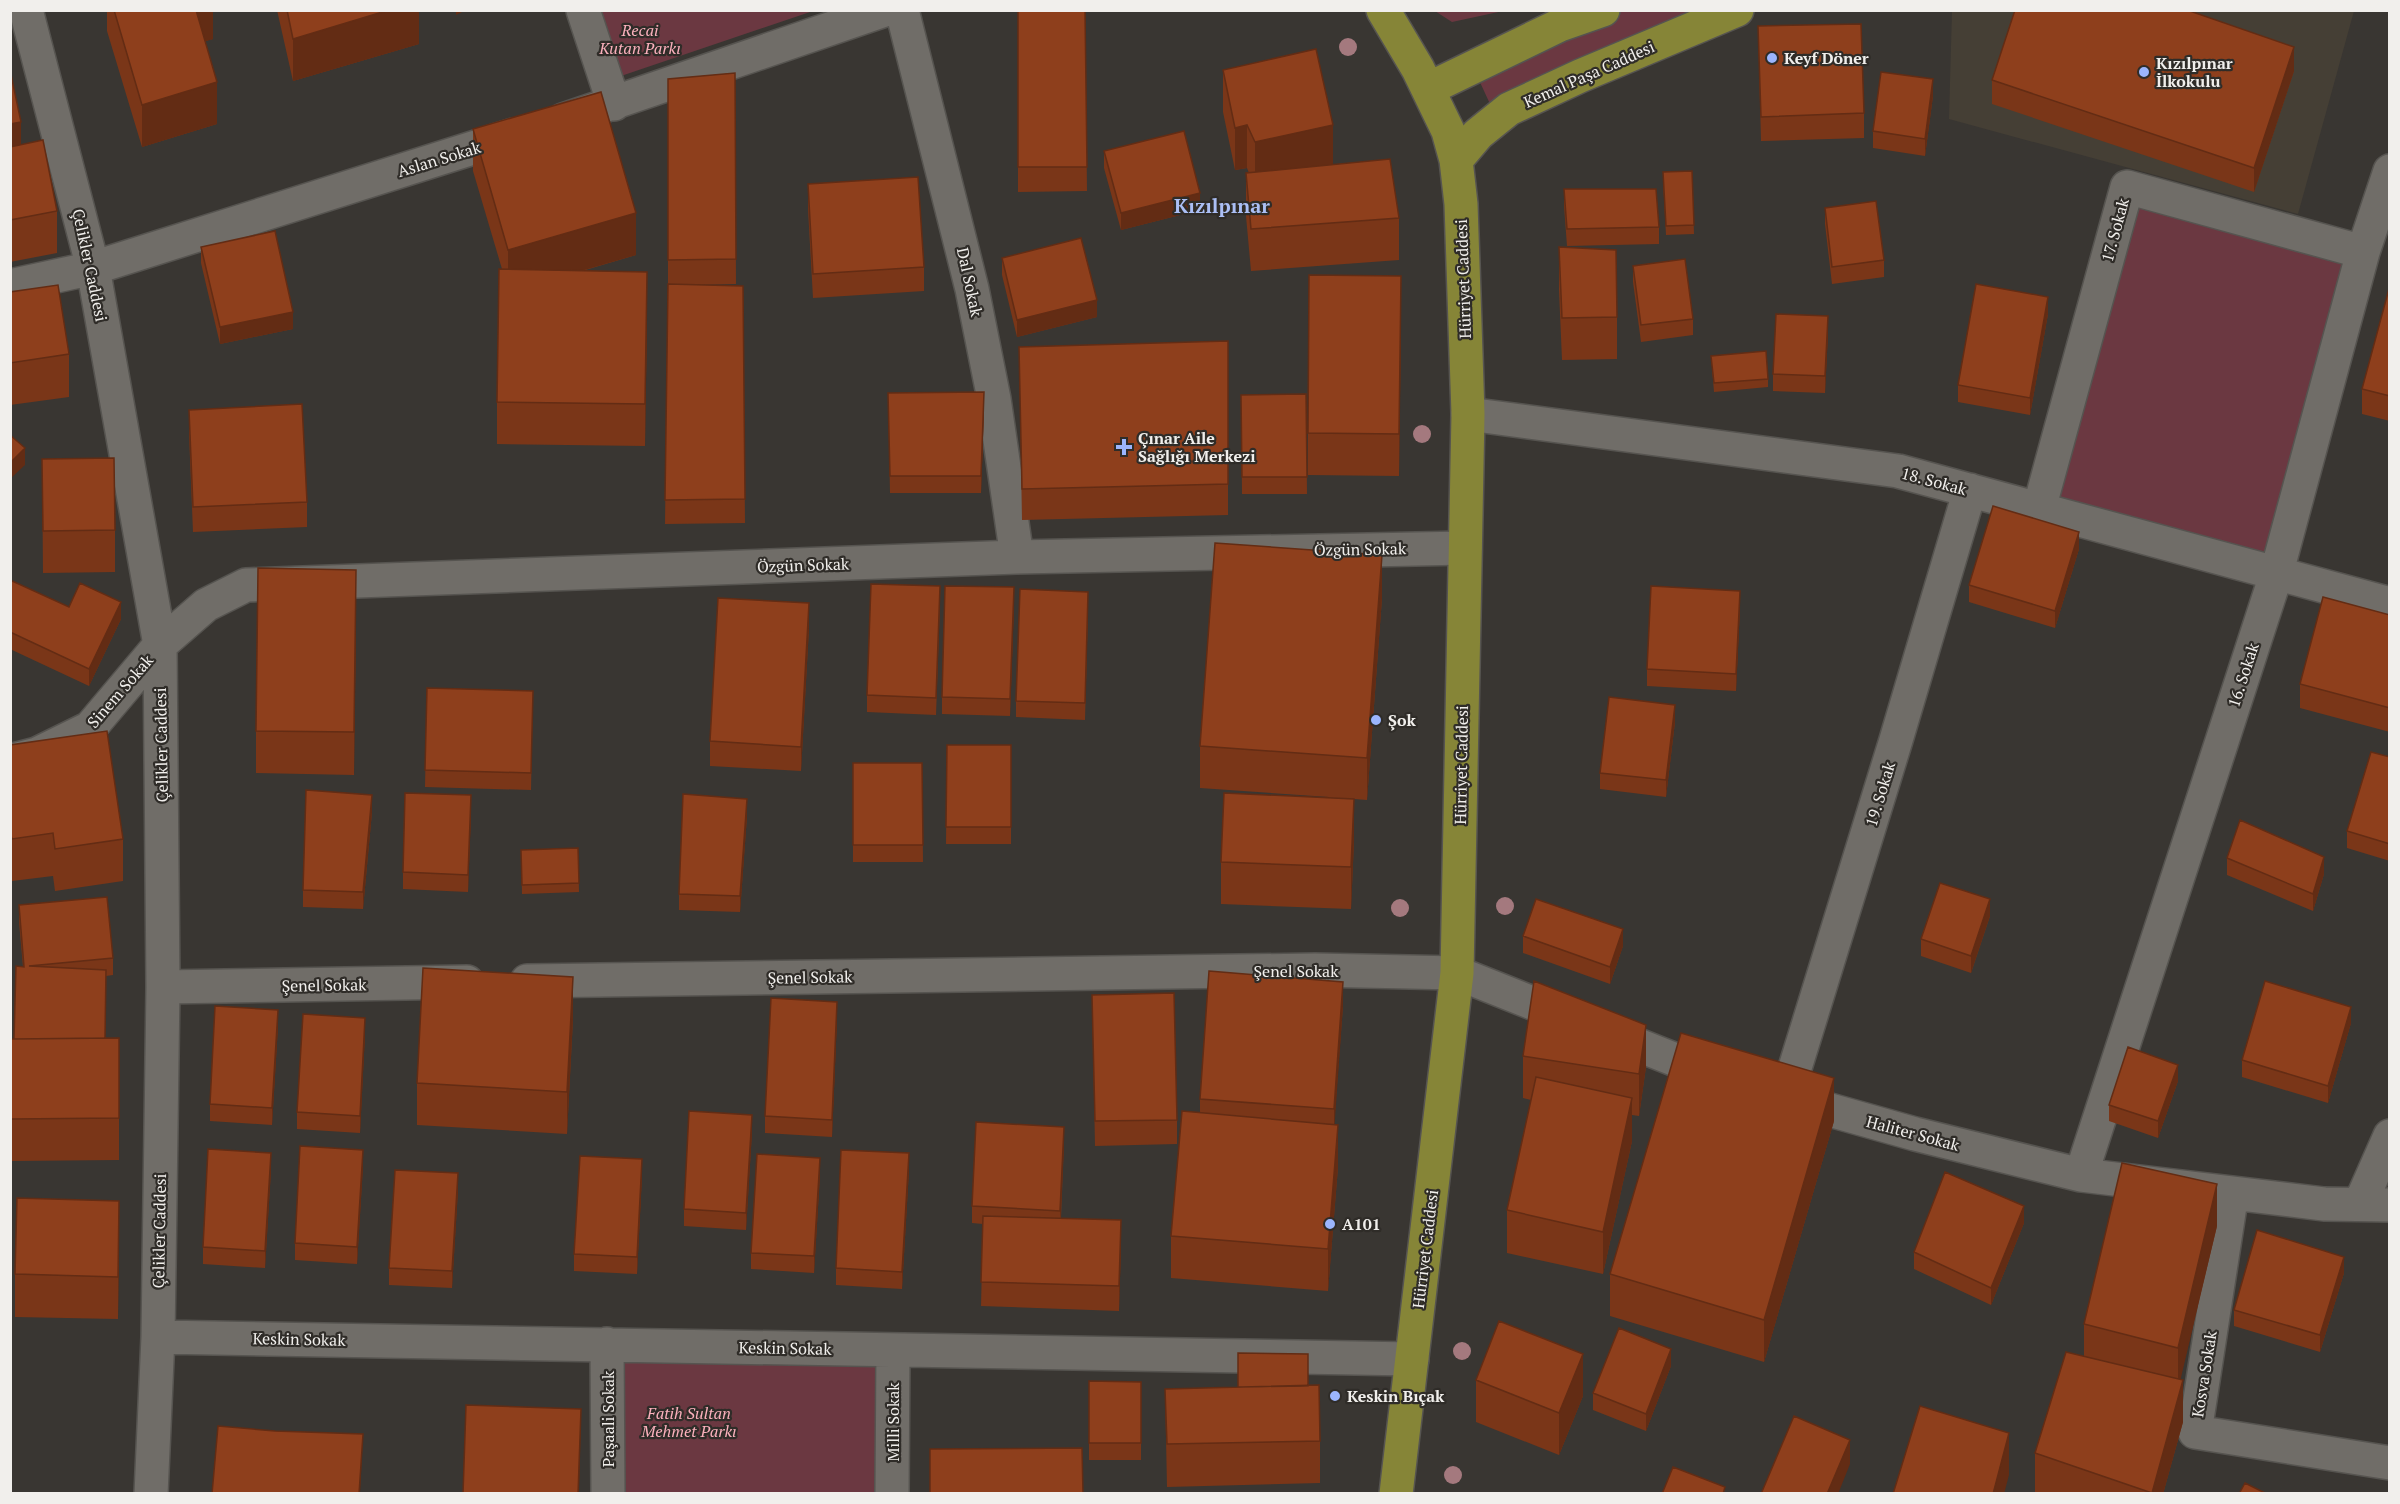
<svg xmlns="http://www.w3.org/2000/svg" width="2400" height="1504" viewBox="0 0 2400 1504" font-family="'PT Serif',serif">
<rect width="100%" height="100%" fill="#393632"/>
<!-- built -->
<path fill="#453f35" d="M1952,11H2354L2298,214L1949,119Z"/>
<!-- green -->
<path fill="#6b3841" d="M601,10L813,11L621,76Z
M1435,11H1503L1452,22Z
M1603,11H1737L1496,117L1473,67Z
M2127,187L2363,252L2276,575L2039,509Z
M616,1349L880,1357L878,1493H618Z"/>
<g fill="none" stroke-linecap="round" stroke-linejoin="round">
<defs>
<path id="minor" d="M26,10L93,268L160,645L163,987L158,1337L151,1494
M583,10L614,104
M902,10L972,289L994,399L1017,557
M563,120L885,10
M10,286L93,268L514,135
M1468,414L1898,471L2390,604
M2039,509L2127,187L2363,252
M10,761L37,754L90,728L160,645L206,605L246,585L1017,557L1465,548
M527,981L1315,970L1457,973L1716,1076
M163,987L467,982
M1786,1097L1896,740L1970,490
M1791,1099L1915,1134L2081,1175L2324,1204L2390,1205
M2081,1175L2276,575L2363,252L2390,171
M2232,1193L2195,1432L2390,1463
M2360,1204L2390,1136
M158,1337L1412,1359
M607,1344L608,1494
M892,1494L893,1350"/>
<path id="major" d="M1383,10L1418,69L1448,131L1456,160L1461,204L1468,414L1457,973L1396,1494
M1428,89L1560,25L1603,10
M1456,160L1478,134L1509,109L1580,76L1737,10"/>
</defs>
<!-- minor casing -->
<use href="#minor" stroke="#565450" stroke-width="36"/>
<!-- major casing -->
<use href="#major" stroke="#565450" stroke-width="36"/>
<!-- minor -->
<use href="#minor" stroke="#706d68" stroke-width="33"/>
<!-- major -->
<use href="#major" stroke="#868537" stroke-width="33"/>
</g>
<!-- trees -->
<g fill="#a4797e">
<circle cx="1348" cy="47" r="9"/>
<circle cx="1422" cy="434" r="9"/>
<circle cx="1505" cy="906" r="9"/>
<circle cx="1400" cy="908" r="9"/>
<circle cx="1462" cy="1351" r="9"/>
<circle cx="1453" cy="1475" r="9"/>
</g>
<!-- wall -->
<path fill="#7a3618" d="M107,10H213V39L205,41L217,124L142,147L107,31Z
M277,10H419V44L293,81Z
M1018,10H1085L1087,191L1018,192Z
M1758,26L1864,113V138L1761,141Z
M10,70L21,145L57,211V253L10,262Z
M1223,70L1333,165L1399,218V260L1251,271L1246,216V173H1249L1247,168L1235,170L1223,112Z
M2294,71L2254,192L1992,104V80Z
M735,73L736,284L689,285L743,286L745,523L665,524L668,285V79Z
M1933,96L1925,156L1873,148V131Z
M473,129L636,255L582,271L647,314L645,446L497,444V402L502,269L473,171Z
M1104,151L1200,210L1121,230L1104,168Z
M1692,171L1694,234L1666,235L1663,180Z
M808,184L924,267V291L813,298L808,209Z
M1564,189L1659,227V244L1567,246L1564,206Z
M1825,208L1884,260V277L1832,284L1825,224Z
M201,247L293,329L220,344L201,263Z
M1559,247L1617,317V359L1562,360L1559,290Z
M1002,258L1097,317L1017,337L1002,275Z
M1633,266L1693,319V335L1641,342L1633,282Z
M2390,285V421L2362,414V389Z
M10,292L69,354V397L10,405Z
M2048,314L2030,415L1958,402V385Z
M1401,318L1399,476L1308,475V433Z
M1828,333L1825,393L1773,391V374Z
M1228,341V515L1022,520L1019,347Z
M1711,356L1768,379V387L1714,392Z
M888,393L984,409L981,493H890Z
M1306,394L1307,494H1242L1241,395Z
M189,410L307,502V527L193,532L189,434Z
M42,459L115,530V572L43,573Z
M2079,549L2055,628L1969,602V585Z
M10,580L69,607L121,619L89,686L10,649Z
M1382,598L1367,800L1354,799V841L1351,909L1221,904V862L1329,797L1200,788V746Z
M940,603L936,715L867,712V695Z
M1014,604L1010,716L942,714V697Z
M1088,608L1085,720L1016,717V701Z
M1740,608L1736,691L1647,686V669Z
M356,612L354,775L256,773V731Z
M2390,615V732L2300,708V684Z
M809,628L801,771L710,766V741Z
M427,688L533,691L531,790L425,787Z
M1675,722L1666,797L1600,789V773Z
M10,745L123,839V881L55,891L53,876L12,881L10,874Z
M947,745H1011V844H946Z
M2390,757V861L2347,848V831Z
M853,763H922L923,862H853Z
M372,812L363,909L303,907V890Z
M471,812L468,892L403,889V872Z
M747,816L740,912L679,910V894Z
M578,848L579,892L522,894L521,850Z
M2227,858L2324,874L2313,911L2227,875Z
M19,905L113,958V975L106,976L105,1038H119V1160L11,1161V1039H14L23,967L19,922Z
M1990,916L1971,973L1921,956V939Z
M1523,936L1623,946L1610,984L1523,953Z
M1092,995L1177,1120V1144L1095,1146Z
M1343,1006L1334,1124L1338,1167L1328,1291L1171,1278V1236L1200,1113V1099Z
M837,1018L832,1137L765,1133V1116Z
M573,1019L567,1134L417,1125V1083Z
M2351,1023L2328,1103L2242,1077V1060Z
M278,1026L272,1125L210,1121V1104Z
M365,1034L360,1133L297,1129V1112Z
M1523,1056L1646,1067L1639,1116L1632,1115V1141L1603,1274L1507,1253V1210L1531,1100L1523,1098Z
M2178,1081L2158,1138L2109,1121V1105Z
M1834,1121L1764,1362L1610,1316V1274Z
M752,1132L746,1230L684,1226V1209Z
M1064,1144L1061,1218L1121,1245L1119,1311L981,1306L983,1224L972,1223V1206Z
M363,1166L357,1264L295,1260V1243Z
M271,1170L265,1268L203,1264V1247Z
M909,1170L902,1289L836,1285V1268Z
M820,1175L814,1273L751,1269V1253Z
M642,1176L637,1274L574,1271V1254Z
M458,1190L452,1288L389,1285V1268Z
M2024,1223L1991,1305L1914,1269V1252Z
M2217,1226L2180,1379L2183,1422L2163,1494H2035V1453L2084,1356V1324Z
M119,1243L118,1319L15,1317V1274Z
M2344,1273L2320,1352L2234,1326V1310Z
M1671,1366L1646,1431L1593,1410V1393Z
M1476,1380L1583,1396L1559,1455L1476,1422Z
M1089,1381L1141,1382V1460H1089Z
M1308,1386L1320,1441V1483L1167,1487L1165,1389Z"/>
<!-- shaded-wall -->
<path fill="#632c14" d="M194,10H213V39L194,45Z
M389,10H419V44L293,81V39Z
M456,10H466L456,15Z
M2294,47V71L2254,192V168Z
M1933,79V96L1925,156V139Z
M217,82V124L142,147V105Z
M21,122V164L10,166V124Z
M1247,125V168L1235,170V128Z
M1333,125V167L1255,184V142Z
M1200,193V210L1121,230V213Z
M636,213V255L508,292V250Z
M647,272V314L645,446V404Z
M1401,276V318L1399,476V434Z
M2048,297V314L2030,415V398Z
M1097,300V317L1017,337V320Z
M293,312V329L220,344V327Z
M1828,316V333L1825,393V376Z
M984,392V409L981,493V476Z
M25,448V465L10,479V463Z
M2079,532V549L2055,628V611Z
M1382,555V598L1367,800V758Z
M356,570V612L354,775V732Z
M1014,587V604L1010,716V699Z
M1740,591V608L1736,691V674Z
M121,602V619L89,686V669Z
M809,603V628L801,771V747Z
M1675,705V722L1666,797V780Z
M372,795V812L363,909V892Z
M471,795V812L468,892V875Z
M747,799V816L740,912V896Z
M1354,799V841L1351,909V867Z
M2324,857V874L2313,911V894Z
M1990,899V916L1971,973V956Z
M1623,929V946L1610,984V967Z
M573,977V1019L567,1134V1092Z
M1343,982V1006L1334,1133V1109Z
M837,1002V1018L832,1137V1120Z
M2351,1007V1023L2328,1103V1086Z
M278,1010V1026L272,1125V1108Z
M365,1018V1034L360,1133V1116Z
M1646,1025V1067L1639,1116V1074Z
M2178,1065V1081L2158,1138V1121Z
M1834,1078V1121L1764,1362V1320Z
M1632,1098V1141L1603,1274V1232Z
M752,1115V1132L746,1230V1213Z
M1338,1125V1167L1328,1291V1249Z
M1064,1127V1144L1060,1228V1211Z
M363,1150V1166L357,1264V1247Z
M271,1153V1170L265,1268V1251Z
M909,1153V1170L902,1289V1272Z
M820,1158V1175L814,1273V1256Z
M642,1159V1176L637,1274V1257Z
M458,1173V1190L452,1288V1271Z
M2217,1184V1226L2178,1390V1348Z
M119,1201V1243L118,1319V1277Z
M2024,1206V1223L1991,1305V1288Z
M1121,1220V1245L1119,1311V1286Z
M2344,1257V1273L2320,1352V1335Z
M1671,1349V1366L1646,1431V1414Z
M1583,1354V1396L1559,1455V1413Z
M2183,1380V1422L2163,1494H2152Z
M581,1409L579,1494H578Z
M2009,1433V1475L2004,1494H1993Z
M363,1434L360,1494H359Z
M1850,1440V1464L1838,1494H1827Z"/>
<!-- building -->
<path fill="#8e3f1c" stroke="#632c14" stroke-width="1.5" d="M114,10H196L217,82L142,105Z
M287,10H389L293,39Z
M1018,10H1085L1087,167H1018Z
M2015,10H2187L2294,47L2254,168L1992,80Z
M1861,24L1864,113L1761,117L1758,26Z
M1316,49L1333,125L1255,142L1247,125L1235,128L1223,70Z
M10,70L21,122L10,124Z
M1881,72L1933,79L1925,139L1873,131Z
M735,73L736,259L668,260V79Z
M601,92L636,213L508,250L473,129Z
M1184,131L1200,193L1121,213L1104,151Z
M43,140L57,211L10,220V147Z
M1390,159L1399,218L1251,229L1246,173Z
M1692,171L1694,225L1666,226L1663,172Z
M918,177L924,267L813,274L808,184Z
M1564,189H1656L1659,227L1567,229Z
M1876,201L1884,260L1832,267L1825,208Z
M275,231L293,312L220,327L201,247Z
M1081,238L1097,300L1017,320L1002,258Z
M1559,247L1616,250L1617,317L1562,318Z
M1685,259L1693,319L1641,325L1633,266Z
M499,269L647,272L645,404L497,402Z
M1309,275L1401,276L1399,434L1308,433Z
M668,284L743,286L745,499L665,500Z
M1976,284L2048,297L2030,398L1958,385Z
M58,285L69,354L10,363V292Z
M2390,285V396L2362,389Z
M1776,314L1828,316L1825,376L1773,374Z
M1228,341V484L1022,489L1019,347Z
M1766,351L1768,379L1714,383L1711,356Z
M984,392L981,476H890L888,393Z
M1306,394L1307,477H1242L1241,395Z
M302,404L307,502L193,507L189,410Z
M10,435L25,448L10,463Z
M114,458L115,530L43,531L42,459Z
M1993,506L2079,532L2055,611L1969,585Z
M1215,543L1382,555L1367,758L1200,746Z
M258,568L356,570L354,732L256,731Z
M10,580L69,607L80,583L121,602L89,669L10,632Z
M871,584L940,586L936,698L867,695Z
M945,586L1014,587L1010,699L942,697Z
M1651,586L1740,591L1736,674L1647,669Z
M1020,589L1088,592L1085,703L1016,701Z
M2323,597L2390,615V708L2300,684Z
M718,598L809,603L801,747L710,741Z
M427,688L533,691L531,773L425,770Z
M1609,697L1675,705L1666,780L1600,773Z
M107,731L123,839L55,849L53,833L12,839L10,832V745Z
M947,745H1011V827H946Z
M2371,752L2390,757V844L2347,831Z
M853,763H922L923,845H853Z
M306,790L372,795L363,892L303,890Z
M405,793L471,795L468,875L403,872Z
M1224,793L1354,799L1351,867L1221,862Z
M683,794L747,799L740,896L679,894Z
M2240,820L2324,857L2313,894L2227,858Z
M578,848L579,883L522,885L521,850Z
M1940,883L1990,899L1971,956L1921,939Z
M107,897L113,958L29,966L106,970L105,1038L14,1039L16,966L24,967L19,905Z
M1536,899L1623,929L1610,967L1523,936Z
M423,968L573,977L567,1092L417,1083Z
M1209,971L1343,982L1334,1109L1200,1099Z
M1534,981L1646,1025L1639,1074L1523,1056Z
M2265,981L2351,1007L2328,1086L2242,1060Z
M1174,993L1177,1120L1095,1121L1092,995Z
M771,998L837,1002L832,1120L765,1116Z
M215,1006L278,1010L272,1108L210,1104Z
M303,1014L365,1018L360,1116L297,1112Z
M1681,1033L1834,1078L1764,1320L1610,1274Z
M119,1038V1118L11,1119V1039Z
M2128,1047L2178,1065L2158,1121L2109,1105Z
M1536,1077L1632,1098L1603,1232L1507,1210Z
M689,1111L752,1115L746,1213L684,1209Z
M1182,1111L1338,1125L1328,1249L1171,1236Z
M976,1122L1064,1127L1060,1211L972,1206Z
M300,1146L363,1150L357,1247L295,1243Z
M208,1149L271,1153L265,1251L203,1247Z
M841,1150L909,1153L902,1272L836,1268Z
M757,1154L820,1158L814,1256L751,1253Z
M580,1156L642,1159L637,1257L574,1254Z
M2122,1163L2217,1184L2178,1348L2084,1324Z
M395,1170L458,1173L452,1271L389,1268Z
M1945,1172L2024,1206L1991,1288L1914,1252Z
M17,1198L119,1201L118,1277L15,1274Z
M983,1216L1121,1220L1119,1286L981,1282Z
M2257,1230L2344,1257L2320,1335L2234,1310Z
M1499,1321L1583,1354L1559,1413L1476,1380Z
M1619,1328L1671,1349L1646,1414L1593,1393Z
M2066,1352L2183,1380L2152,1493L2035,1453Z
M1238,1353L1308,1354V1386L1238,1387Z
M1089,1381L1141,1382V1443H1089Z
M1319,1385L1320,1441L1167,1444L1165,1389Z
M466,1405L581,1409L578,1494H463Z
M1920,1406L2009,1433L1993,1494H1893Z
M1794,1416L1850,1440L1827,1494H1761Z
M218,1426L275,1431L363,1434L359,1494H212Z
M1082,1448L1083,1494H930V1449Z
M1673,1467L1725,1487L1723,1494H1662Z
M2245,1483L2267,1494H2239Z"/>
<!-- markers -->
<g fill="#9bb5fd" stroke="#2f2c28" stroke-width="2">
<circle cx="1772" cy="58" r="6"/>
<circle cx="2144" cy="72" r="6"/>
<path d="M1121 438h6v6h6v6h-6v6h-6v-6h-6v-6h6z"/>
<circle cx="1376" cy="720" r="6"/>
<circle cx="1330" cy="1224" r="6"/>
<circle cx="1335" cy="1396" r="6"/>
</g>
<g text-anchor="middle" stroke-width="4.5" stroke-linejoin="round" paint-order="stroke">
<!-- park labels -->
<g font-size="16" font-style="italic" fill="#fbb0bc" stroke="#2f2c28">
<text x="640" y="36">Recai<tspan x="640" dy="18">Kutan Parkı</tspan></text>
<text x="689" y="1419">Fatih Sultan<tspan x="689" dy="18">Mehmet Parkı</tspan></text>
</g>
<!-- poi labels -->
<g font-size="16" font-weight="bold" fill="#f1efec" stroke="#2f2c28" text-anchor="start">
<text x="1784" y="64">Keyf Döner</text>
<text x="2156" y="69">Kızılpınar<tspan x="2156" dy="18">İlkokulu</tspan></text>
<text x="1138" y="444">Çınar Aile<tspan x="1138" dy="18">Sağlığı Merkezi</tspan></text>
<text x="1388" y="726">Şok</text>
<text x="1342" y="1230">A101</text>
<text x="1347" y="1402">Keskin Bıçak</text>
</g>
<!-- street labels -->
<g font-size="16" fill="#f1efec" stroke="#2f2c28">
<text transform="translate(1589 74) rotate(-24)" y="6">Kemal Paşa Caddesi</text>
<text transform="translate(439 159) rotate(-17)" y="6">Aslan Sokak</text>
<text transform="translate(2115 230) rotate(-75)" y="6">17. Sokak</text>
<text transform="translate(90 265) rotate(78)" y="6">Çelikler Caddesi</text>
<text transform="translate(1463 279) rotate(-92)" y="6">Hürriyet Caddesi</text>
<text transform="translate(970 282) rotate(78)" y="6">Dal Sokak</text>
<text transform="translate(1934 481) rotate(15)" y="6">18. Sokak</text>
<text transform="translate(1360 549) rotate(-1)" y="6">Özgün Sokak</text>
<text transform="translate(803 565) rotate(-2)" y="6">Özgün Sokak</text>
<text transform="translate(2243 675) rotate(-72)" y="6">16. Sokak</text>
<text transform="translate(120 691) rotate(-49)" y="6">Sinem Sokak</text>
<text transform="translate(161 745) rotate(-91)" y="6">Çelikler Caddesi</text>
<text transform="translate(1461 765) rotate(-89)" y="6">Hürriyet Caddesi</text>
<text transform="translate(1880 794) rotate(-73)" y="6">19. Sokak</text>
<text x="1296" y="977">Şenel Sokak</text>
<text transform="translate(810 977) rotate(-1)" y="6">Şenel Sokak</text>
<text transform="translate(324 985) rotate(-1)" y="6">Şenel Sokak</text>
<text transform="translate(1913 1133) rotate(15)" y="6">Haliter Sokak</text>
<text transform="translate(159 1231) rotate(-89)" y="6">Çelikler Caddesi</text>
<text transform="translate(1425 1249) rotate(-83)" y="6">Hürriyet Caddesi</text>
<text transform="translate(299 1339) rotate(1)" y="6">Keskin Sokak</text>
<text transform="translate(785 1348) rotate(1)" y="6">Keskin Sokak</text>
<text transform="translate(2204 1374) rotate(-81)" y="6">Kosva Sokak</text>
<text transform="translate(608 1419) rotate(-90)" y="6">Paşaali Sokak</text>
<text transform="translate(893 1422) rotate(-90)" y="6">Milli Sokak</text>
</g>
<!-- quarter labels -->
<g font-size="20" font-weight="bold" fill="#abbff5" stroke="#2f2c28">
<text x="1222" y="213">Kızılpınar</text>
</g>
</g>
<!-- border -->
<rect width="2400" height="1504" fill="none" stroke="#f1efec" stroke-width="24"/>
</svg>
